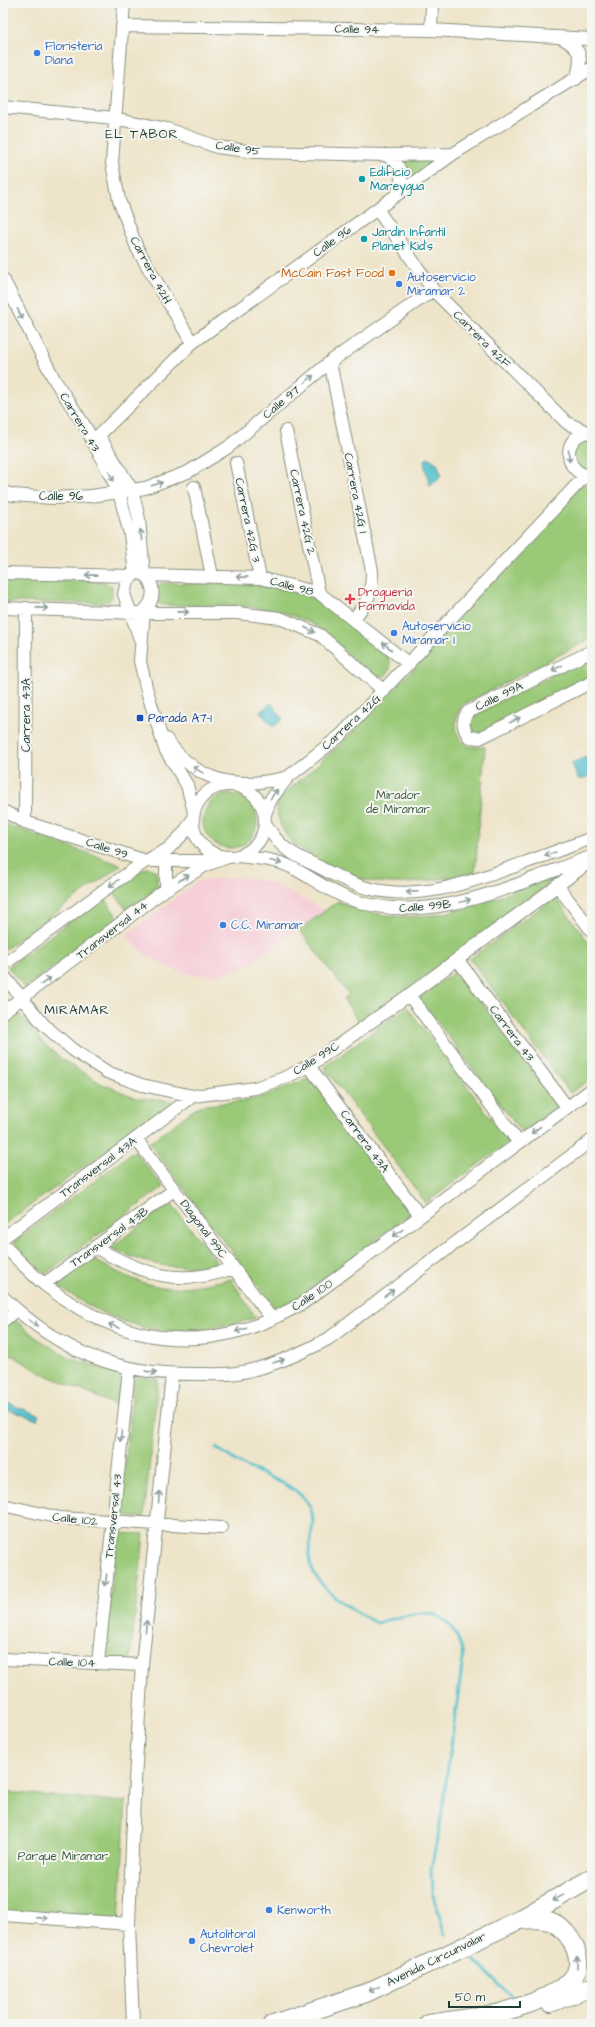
<svg xmlns="http://www.w3.org/2000/svg" width="595" height="2027" viewBox="0 0 595 2027" font-family="'Architects Daughter',sans-serif">
<rect width="100%" height="100%" fill="#f6f6f2"/>
<filter id="ink" filterUnits="userSpaceOnUse"><feTurbulence type="fractalNoise" baseFrequency=".025" numOctaves="2"/><feDisplacementMap in="SourceGraphic" scale="8" xChannelSelector="R" yChannelSelector="G"/><feConvolveMatrix kernelMatrix="1 2 1 2 8 2 1 2 1" color-interpolation-filters="sRGB"/></filter>
<filter id="wash" filterUnits="userSpaceOnUse"><feTurbulence type="fractalNoise" baseFrequency=".012" numOctaves="4" result="noise"/><feDisplacementMap in="SourceGraphic" scale="16" xChannelSelector="R" yChannelSelector="G"/><feGaussianBlur stdDeviation="0.9" result="paint"/><feColorMatrix in="noise" values="0 0 0 0 0 0 0 0 0 0 0 0 0 0 0 0 0 1.4 0 .05"/><feComposite in="paint" operator="in"/></filter>
<g filter="url(#wash)">
<rect width="100%" height="100%" fill="#eee4c9"/>
<!-- built -->
<path fill="#f6cfd8" d="M235,877L254,879L276,885L325,910L247,966L231,972L211,976L182,973L166,966L145,955L126,935L198,881Z"/>
<!-- green -->
<path fill="#9ac977" stroke="#5c8356" d="M440,158L412,180L404,161Z
M592,434V473L577,467L572,449L574,443Z
M586,484L592,485V638L464,704C453,714 452,739 469,746C473,747 480,747 485,747L475,872C437,880 396,889 357,878C335,872 313,856 293,844C283,833 274,815 278,800L348,737L414,668L574,488Z
M3,580L102,581L112,586V597L109,601L104,603L3,602Z
M161,583C212,585 278,578 324,604C347,617 366,637 386,654C391,662 393,669 385,676C381,676 377,676 373,675C356,666 336,639 317,627C276,600 209,606 162,605L156,601V587Z
M592,655V675L478,734L469,730L468,718Z
M203 821a27 27 0 1 1 54 0a27 27 0 1 1-54 0Z
M3,823L121,865L3,951Z
M575,865L360,1023L343,999L349,995L299,930L338,901C424,940 496,897 575,865Z
M147,867L156,871C162,894 143,899 127,910L111,889Z
M103,897L119,919L25,988L8,967Z
M555,897L592,947V1078L570,1093L470,959Z
M457,970L558,1106L522,1133L419,998Z
M407,1007L509,1142L426,1203L324,1067Z
M18,1012L44,1044L63,1060L102,1084L137,1098L176,1101L3,1225V1024Z
M310,1078L411,1213L299,1298L276,1309L149,1143L199,1106L256,1099Z
M134,1151L163,1187L45,1274L13,1242Z
M170,1202L218,1264C172,1270 153,1267 111,1248Z
M91,1258C113,1270 137,1284 163,1287C185,1289 209,1283 231,1279L256,1318C230,1325 204,1330 177,1331C135,1332 89,1309 56,1284Z
M13,1318L35,1337L66,1356L121,1375L118,1406L37,1371L3,1349V1326Z
M134,1377L158,1379L144,1518L120,1516Z
M117,1533L144,1534L130,1661L104,1659Z
M3,1792L126,1802L119,1920L3,1911Z"/>
<!-- water -->
<path fill="#53c0ca" stroke="#397e7f" d="M429,458L437,463L441,474L438,480L430,486L424,463L426,459Z
M271,703L283,719L273,727L260,712Z
M589,756L592,763V775L579,780L571,763Z
M7,1403L39,1415L37,1420L6,1409Z"/>
<g fill="none" stroke-linecap="round" stroke-linejoin="round">
<!-- stream -->
<path stroke="#53c0ca" stroke-width="3" d="M216,1448C226,1454 236,1462 247,1467C267,1477 297,1485 309,1505C318,1521 308,1540 309,1556C311,1587 352,1610 376,1623C389,1620 413,1612 425,1613C444,1613 459,1634 462,1651C463,1656 462,1661 462,1666L440,1825L431,1869L432,1892L445,1934
M474,1960L511,1996"/>
</g>
</g>
<g filter="url(#ink)">
<g fill="none" stroke-linecap="round" stroke-linejoin="round">
<defs>
<path id="minor" d="M124,3L112,163L119,200L137,248L192,343
M122,26L431,30L592,39
M431,30L432,3
M562,38C582,49 583,58 576,79
M3,107L114,118L167,129L217,147L255,152L387,155L453,154
M387,155C402,167 405,175 397,194
M377,209L433,290L567,423L587,432
M3,279L54,379L86,428L119,492L130,534L135,573
M330,362L372,571C372,595 368,600 354,619
M286,431L319,593
M591,432C561,433 562,475 592,476
M99,436L132,490L139,519L144,574
M93,441L192,343L453,154L592,68
M236,463L260,578
M194,487L212,576
M3,492L13,495L53,498L91,496L145,488L188,472L227,448L330,362L433,290
M3,573L130,576
M146,575L260,578L319,593L409,664
M3,608L136,613H237L280,618L320,635L384,691
M144,611L140,661L147,691L165,749L187,785L194,812
M140,639L124,594L127,582L135,573L144,574C156,585 155,601 144,611
M592,651L468,712C461,721 463,728 469,737L480,738L592,682
M166,739C198,784 237,790 288,777
M193 821a36 36 0 1 1 72 0a36 36 0 1 1-72 0Z
M3,811L25,822L146,861H213
M265,814L271,799L288,777L341,735L585,476
M25,822L26,608
M265,823C282,852 294,854 323,869C337,876 351,884 367,888C420,902 471,882 521,864C544,856 568,847 592,838
M237,856C255,858 274,859 291,867C311,877 331,893 353,900C430,927 515,884 588,858
M557,885L592,931
M166,889V861
M457,959L567,1107
M3,965L104,890L146,861L168,849L184,833L193,819
M3,975L44,1025L73,1050L107,1072L142,1085L193,1096L255,1088L284,1078L309,1066L409,995L592,860
M409,995L519,1143
M3,1012L166,889L206,865L228,857
M309,1066L420,1216
M136,1139L272,1319
M3,1238L193,1096
M3,1245C17,1258 30,1273 45,1285C103,1330 166,1351 239,1331C262,1325 283,1314 303,1303L592,1089
M95,1247C142,1274 179,1288 233,1268
M44,1284L174,1190
M3,1297C60,1352 118,1375 197,1374C210,1374 224,1375 237,1373C268,1368 300,1354 328,1339L592,1140
M3,1321L16,1310
M3,1505L60,1518L221,1528
M3,1659L142,1665
M98,1663L129,1369
M3,1915L129,1924
M133,2024L129,1924L134,1797L142,1665L172,1375"/>
<path id="highway" d="M550,2003L592,1987
M490,2016C517,2007 548,2001 569,1982C589,1965 572,1933 554,1923C545,1918 530,1919 520,1920
M273,2024L366,1993L519,1920L592,1878
M429,2024L502,2013"/>
</defs>
<!-- minor casing -->
<use href="#minor" stroke="#86907e" stroke-width="14"/>
<!-- highway casing -->
<use href="#highway" stroke="#86907e" stroke-width="20"/>
<!-- minor -->
<use href="#minor" stroke="#fff" stroke-width="12"/>
<!-- highway -->
<use href="#highway" stroke="#fff" stroke-width="18"/>
</g>
<!-- one-way arrows -->
<defs><path id="oneway-shaft" d="M-6 0H5M1.5-3L5.5 0L1.5 3" fill="none" stroke-width="1.6" stroke-linecap="round" stroke-linejoin="round"/></defs>
<g stroke="#8f9e9a">
<use href="#oneway-shaft" transform="translate(20 314) rotate(63)"/>
<use href="#oneway-shaft" transform="translate(309 379) rotate(-39)"/>
<use href="#oneway-shaft" transform="translate(569 456) rotate(85)"/>
<use href="#oneway-shaft" transform="translate(111 476) rotate(63)"/>
<use href="#oneway-shaft" transform="translate(157 484) rotate(-18)"/>
<use href="#oneway-shaft" transform="translate(141 535) rotate(-98)"/>
<use href="#oneway-shaft" transform="translate(91 575) rotate(-178)"/>
<use href="#oneway-shaft" transform="translate(242 577) rotate(-179)"/>
<use href="#oneway-shaft" transform="translate(42 608) rotate(1)"/>
<use href="#oneway-shaft" transform="translate(183 612) rotate(1)"/>
<use href="#oneway-shaft" transform="translate(310 630) rotate(27)"/>
<use href="#oneway-shaft" transform="translate(387 646) rotate(-141)"/>
<use href="#oneway-shaft" transform="translate(557 668) rotate(154)"/>
<use href="#oneway-shaft" transform="translate(515 720) rotate(-27)"/>
<use href="#oneway-shaft" transform="translate(198 770) rotate(-149)"/>
<use href="#oneway-shaft" transform="translate(274 794) rotate(-53)"/>
<use href="#oneway-shaft" transform="translate(550 854) rotate(160)"/>
<use href="#oneway-shaft" transform="translate(276 862) rotate(15)"/>
<use href="#oneway-shaft" transform="translate(184 878) rotate(-30)"/>
<use href="#oneway-shaft" transform="translate(114 883) rotate(145)"/>
<use href="#oneway-shaft" transform="translate(412 892) rotate(178)"/>
<use href="#oneway-shaft" transform="translate(465 901) rotate(-15)"/>
<use href="#oneway-shaft" transform="translate(46 981) rotate(-36)"/>
<use href="#oneway-shaft" transform="translate(536 1130) rotate(143)"/>
<use href="#oneway-shaft" transform="translate(398 1233) rotate(143)"/>
<use href="#oneway-shaft" transform="translate(389 1293) rotate(-37)"/>
<use href="#oneway-shaft" transform="translate(33 1323) rotate(38)"/>
<use href="#oneway-shaft" transform="translate(114 1326) rotate(-158)"/>
<use href="#oneway-shaft" transform="translate(241 1330) rotate(163)"/>
<use href="#oneway-shaft" transform="translate(279 1361) rotate(-16)"/>
<use href="#oneway-shaft" transform="translate(151 1372) rotate(8)"/>
<use href="#oneway-shaft" transform="translate(121 1436) rotate(96)"/>
<use href="#oneway-shaft" transform="translate(159 1497) rotate(-85)"/>
<use href="#oneway-shaft" transform="translate(106 1580) rotate(96)"/>
<use href="#oneway-shaft" transform="translate(146 1626) rotate(-84)"/>
<use href="#oneway-shaft" transform="translate(558 1898) rotate(151)"/>
<use href="#oneway-shaft" transform="translate(42 1918) rotate(4)"/>
<use href="#oneway-shaft" transform="translate(577 1962) rotate(-91)"/>
<use href="#oneway-shaft" transform="translate(374 1989) rotate(154)"/>
</g>
</g>
<!-- markers -->
<g fill="#3f7fe0" stroke="#f6f6f2" stroke-width="1.5">
<circle cx="37" cy="53" r="4"/>
<circle cx="399" cy="284" r="4"/>
<circle cx="394" cy="633" r="4"/>
<circle cx="223" cy="925" r="4"/>
<circle cx="269" cy="1910" r="4"/>
<circle cx="192" cy="1941" r="4"/>
</g>
<g fill="#0f9aa8" stroke="#f6f6f2" stroke-width="1.5">
<circle cx="362" cy="179" r="4"/>
<circle cx="364" cy="239" r="4"/>
</g>
<circle fill="#e8710a" stroke="#f6f6f2" stroke-width="1.5" cx="392" cy="273" r="4"/>
<path fill="#e0444e" stroke="#f6f6f2" stroke-width="1.5" d="M348 593h4v4h4v4h-4v4h-4v-4h-4v-4h4z"/>
<rect fill="#1a4fb4" stroke="#f6f6f2" stroke-width="1.5" x="136" y="714" width="8" height="8" rx="2"/>
<g text-anchor="middle" stroke-width="4" stroke-linejoin="round" paint-order="stroke">
<!-- street labels -->
<g font-size="12" fill="#1f3d34" stroke="#f6f6f2">
<text transform="translate(357 29) rotate(1)" y="4">Calle 94</text>
<text transform="translate(238 148) rotate(8)" y="4">Calle 95</text>
<text transform="translate(332 241) rotate(-36)" y="4">Calle 96</text>
<text transform="translate(151 270) rotate(62)" y="4">Carrera 42H</text>
<text transform="translate(482 339) rotate(45)" y="4">Carrera 42F</text>
<text transform="translate(281 402) rotate(-40)" y="4">Calle 97</text>
<text transform="translate(80 422) rotate(59)" y="4">Carrera 43</text>
<text transform="translate(356 493) rotate(79)" y="4">Carrera 42G 1</text>
<text x="61" y="500">Calle 96</text>
<text transform="translate(303 512) rotate(78)" y="4">Carrera 42G 2</text>
<text transform="translate(248 520) rotate(78)" y="4">Carrera 42G 3</text>
<text transform="translate(292 586) rotate(15)" y="4">Calle 98</text>
<text transform="translate(499 696) rotate(-26)" y="4">Calle 99A</text>
<text transform="translate(26 715) rotate(-90)" y="4">Carrera 43A</text>
<text transform="translate(351 722) rotate(-43)" y="4">Carrera 42G</text>
<text transform="translate(107 848) rotate(18)" y="4">Calle 99</text>
<text transform="translate(425 906) rotate(-5)" y="4">Calle 99B</text>
<text transform="translate(112 930) rotate(-38)" y="4">Transversal 44</text>
<text transform="translate(512 1033) rotate(53)" y="4">Carrera 43</text>
<text transform="translate(316 1058) rotate(-32)" y="4">Calle 99C</text>
<text transform="translate(365 1141) rotate(54)" y="4">Carrera 43A</text>
<text transform="translate(98 1167) rotate(-37)" y="4">Transversal 43A</text>
<text transform="translate(204 1229) rotate(53)" y="4">Diagonal 99C</text>
<text transform="translate(109 1237) rotate(-36)" y="4">Transversal 43B</text>
<text transform="translate(312 1295) rotate(-34)" y="4">Calle 100</text>
<text transform="translate(113 1516) rotate(-84)" y="4">Transversal 43</text>
<text transform="translate(75 1519) rotate(6)" y="4">Calle 102</text>
<text transform="translate(72 1662) rotate(2)" y="4">Calle 104</text>
<text transform="translate(436 1959) rotate(-26)" y="4">Avenida Circunvalar</text>
</g>
<!-- shop labels -->
<g font-size="12" fill="#366cbe" stroke="#f6f6f2" text-anchor="start">
<text x="45" y="50">Floristería<tspan x="45" dy="14">Diana</tspan></text>
<text x="407" y="281">Autoservicio<tspan x="407" dy="14">Miramar 2</tspan></text>
<text x="402" y="630">Autoservicio<tspan x="402" dy="14">Miramar I</tspan></text>
<text x="231" y="929">C.C. Miramar</text>
<text x="277" y="1914">Kenworth</text>
<text x="200" y="1938">Autolitoral<tspan x="200" dy="14">Chevrolet</tspan></text>
</g>
<!-- culture labels -->
<g font-size="12" fill="#0d838f" stroke="#f6f6f2" text-anchor="start">
<text x="370" y="176">Edificio<tspan x="370" dy="14">Mareygua</tspan></text>
<text x="372" y="236">Jardin Infantil<tspan x="372" dy="14">Planet Kid's</tspan></text>
</g>
<!-- food labels -->
<g font-size="12" fill="#c56008" stroke="#f6f6f2" text-anchor="end">
<text x="384" y="277">McCain Fast Food</text>
</g>
<!-- health labels -->
<g font-size="12" fill="#be3a42" stroke="#f6f6f2" text-anchor="start">
<text x="358" y="596">Droguería<tspan x="358" dy="14">Farmavida</tspan></text>
</g>
<!-- transit labels -->
<g font-size="12" fill="#164399" stroke="#f6f6f2" text-anchor="start">
<text x="148" y="722">Parada A7-1</text>
</g>
<!-- park labels -->
<g font-size="12" fill="#3e6045" stroke="#f6f6f2">
<text x="398" y="799">Mirador<tspan x="398" dy="14">de Miramar</tspan></text>
<text x="63" y="1860">Parque Miramar</text>
</g>
<!-- neighbourhood labels -->
<g font-size="13" letter-spacing="1" fill="#1f3d34" stroke="#f6f6f2">
<text x="142" y="138">EL TABOR</text>
<text x="77" y="1014">MIRAMAR</text>
</g>
</g>
<!-- margin -->
<rect width="595" height="2027" fill="none" stroke="#f6f6f2" stroke-width="16"/>
<!-- scale -->
<path d="M449 2001v6h71v-6" fill="none" stroke="#1f3d34" stroke-width="2"/>
<text x="455" y="2001" font-size="12" fill="#1f3d34" stroke="#f6f6f2" stroke-width="3" paint-order="stroke">50 m</text>
</svg>
